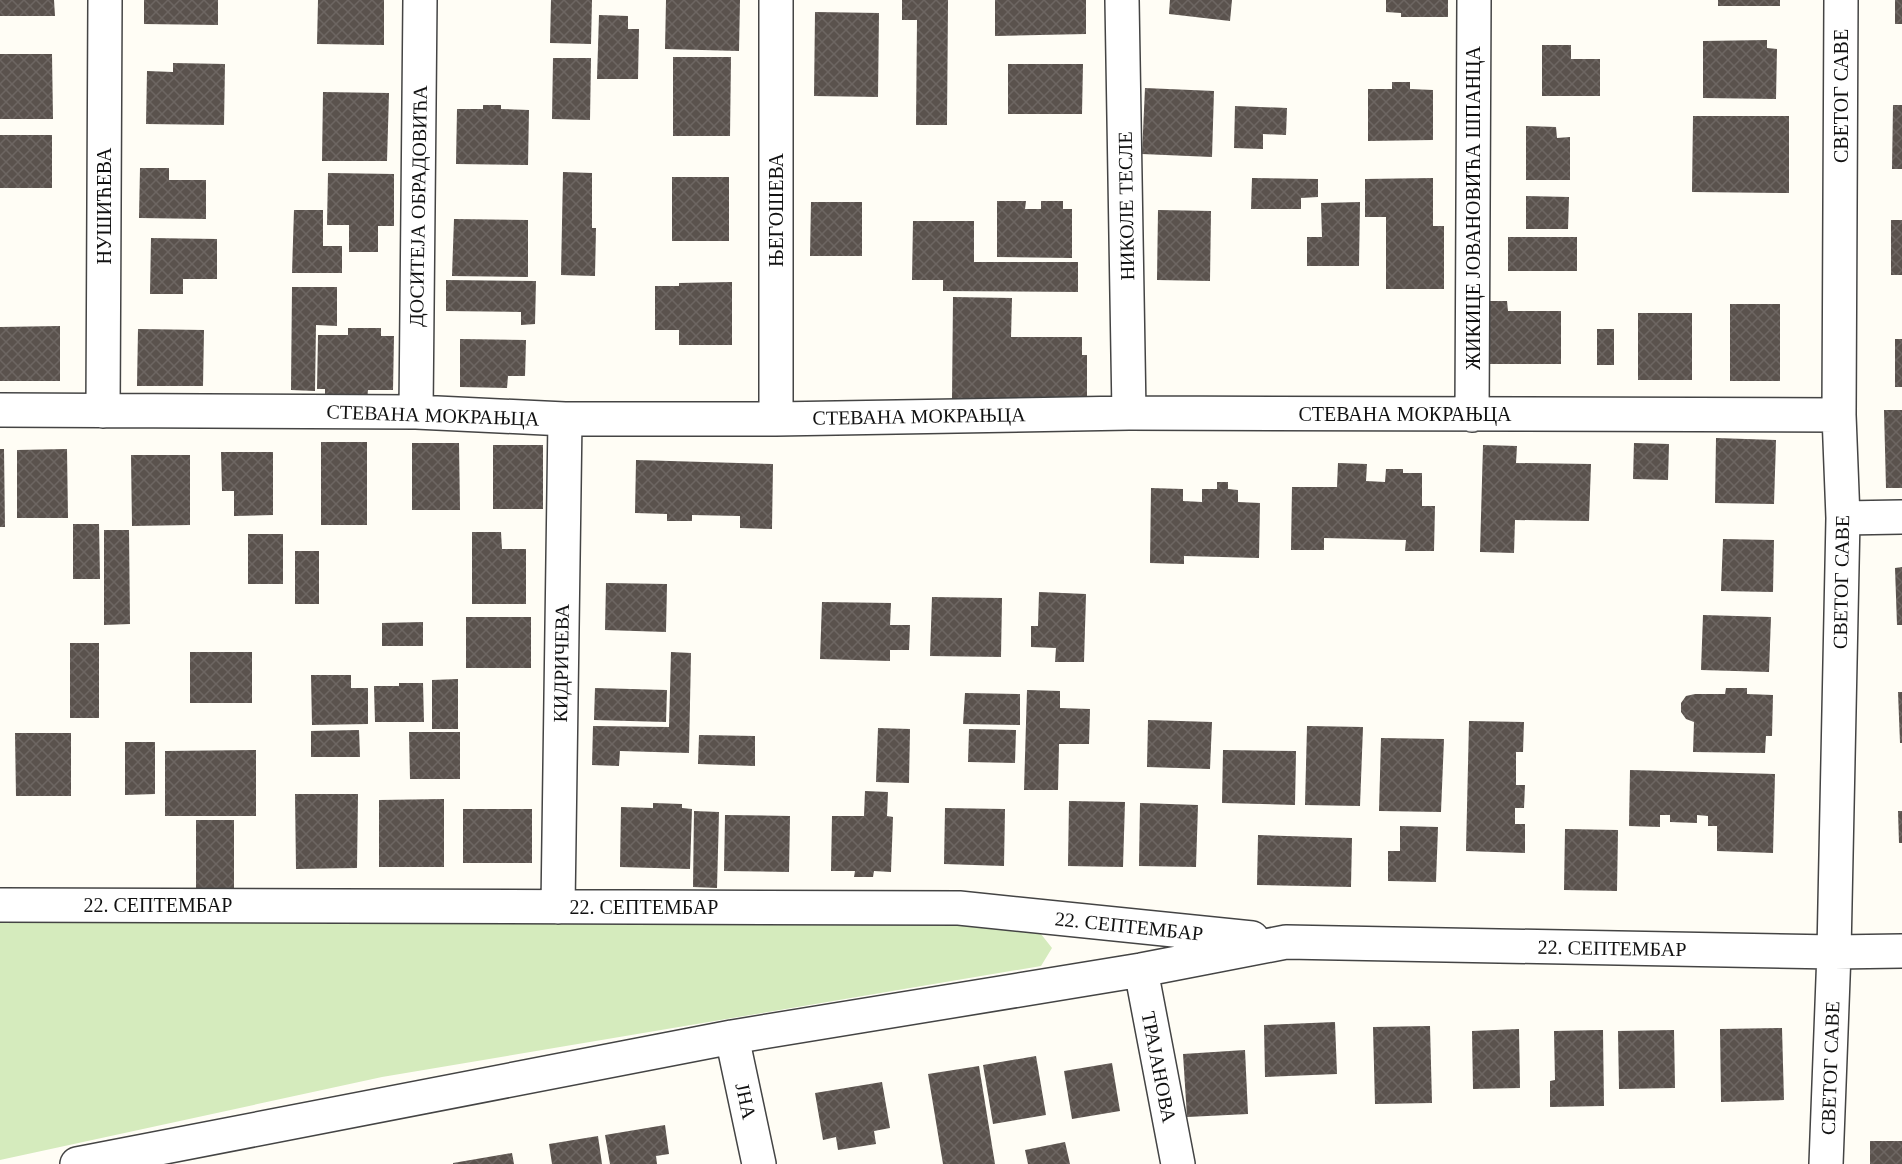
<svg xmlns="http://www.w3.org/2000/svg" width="1902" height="1164" viewBox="0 0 1902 1164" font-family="'Times New Roman',serif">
<defs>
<pattern id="building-cross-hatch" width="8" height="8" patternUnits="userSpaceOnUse" patternTransform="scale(1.5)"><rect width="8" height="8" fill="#5a524d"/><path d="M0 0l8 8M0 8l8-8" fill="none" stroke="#6d6662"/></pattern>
</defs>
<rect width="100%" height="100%" fill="#fffdf5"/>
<!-- park -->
<path fill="#d5ebbd" d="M580,921L906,923L1037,929L1052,948L1041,966L382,1077L0,1160V922Z"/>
<!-- building -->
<path fill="url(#building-cross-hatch)" d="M0,0H54L55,16H0Z
M144,0H218V25L144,24Z
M318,0H384V45L317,44Z
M551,0H592L591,44L550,43Z
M666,0H740L739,51L665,49Z
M902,0H948L947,125H916L917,20H902Z
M995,0H1086V34L995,36Z
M1170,0H1232L1230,21L1169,14Z
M1386,0H1448V17H1401V13L1386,12Z
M1718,0H1780V6H1718Z
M1895,0H1902V24H1895Z
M815,12L879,13L878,97L814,96Z
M599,15L628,16V29H639L638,79H597Z
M1767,40V48L1777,49L1776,99L1703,98V41Z
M1542,45H1571V59H1600V96H1542Z
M0,54H52L53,119H0Z
M673,57H731L730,136H673Z
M553,58H591L590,120L552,119Z
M173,63L225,64L224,125L146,124L147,71L173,72Z
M1008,64H1083L1082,114H1008Z
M1392,82H1410V89L1433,90V140L1368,141V89H1392Z
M1145,88L1214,91L1212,157L1142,154Z
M323,92L389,93L387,161H322Z
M483,105H501V109L529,110L528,165L456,164L457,109H483Z
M1893,105H1902V169H1892Z
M1235,106L1287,108L1286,135L1263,134V149L1234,148Z
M1693,116H1789V193L1692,192Z
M1526,126L1556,127L1557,138L1570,137V180H1526Z
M0,135H52V188H0Z
M140,168H169V180H206V219L139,218Z
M563,172L592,173V228H596L595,276L561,275Z
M328,173L394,174V226H378V252H349V225H327Z
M672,177H729V241H672Z
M1252,178L1318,179V197L1301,198V209H1251Z
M1433,178V226H1444V289H1386V217H1365V179Z
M1526,196L1569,197L1568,229H1526Z
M997,201H1026L1025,209H1041V201H1063V209H1072V258L997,257Z
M811,202H862V256H810Z
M1360,202L1359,266H1307V237H1322L1321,203Z
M294,210H323V246H342V273H292Z
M1158,210L1211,211L1210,281L1157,280Z
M454,219L528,220V277L452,276Z
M1891,220H1902V275H1891Z
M913,221H974V262H1078V292L943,291V280H912Z
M1508,237H1577V271H1508Z
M151,238L217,239V279H183V294H150Z
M446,280L536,281L535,324L521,325V312L446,311Z
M732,282V345H679V330H655V286H679V283Z
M292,287H337V326L316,325L315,391L291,390Z
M953,297L1012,298L1011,337H1082V355H1087V400L952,399Z
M1480,301H1507L1508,311H1561V364H1480Z
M1730,304H1780V381H1730Z
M1638,313H1692V380H1638Z
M60,326V381H0V327Z
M348,328H381V336H394L393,390H368L367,401L325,400V389H317L318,335H348Z
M138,329L204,330L203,386H137Z
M1597,329H1614V365H1597Z
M460,339L526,340L525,376H508L507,388L460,387Z
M1895,339H1902V387H1895Z
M1884,410H1902V488H1886Z
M1716,438L1776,440L1774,504L1715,503Z
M321,442H367V525H321Z
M412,443H459L460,510H412Z
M1634,443L1669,444L1668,480L1633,479Z
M493,445H543V509H493Z
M1483,445L1517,446L1516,463L1591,464L1589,521L1515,520L1514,553L1480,552Z
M0,449H4L5,527H0Z
M67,449L68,518H17V450Z
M221,452H273V515L234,516V491H222Z
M131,455H190V525L132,526Z
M636,460L773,464L772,529L740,528V516L692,515V521H667V514L635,513Z
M1338,463L1367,464L1366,481L1385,482L1386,469H1403V473H1422V506H1435L1434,551H1405L1406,540L1324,538V550H1291L1292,487H1337Z
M1217,482H1228V489L1238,490V502L1260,503L1259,558L1184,556V564L1150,563L1151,488L1183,489V501L1202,502V489H1217Z
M73,524H99L100,579H73Z
M104,530H129L130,624L104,625Z
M472,532H501L502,549H526V604H472Z
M248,534H283V584H248Z
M1723,539L1774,540L1773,592L1721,591Z
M295,551H319V604H295Z
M1902,567V625H1897L1895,568Z
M606,583L667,584L666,632L605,630Z
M1039,592L1086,594L1084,662H1055L1056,648L1031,647V626H1038Z
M932,597L1002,598L1001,657L930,656Z
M822,602L891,603L890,625H910L909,650H890V661L820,659Z
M1703,615L1771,617L1769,672L1701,670Z
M466,617H531V668H466Z
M423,622V646H382V623Z
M70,643H99V718H70Z
M190,652H252V703H190Z
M671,652L691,653L689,753L620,751L619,766L592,765L593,726L669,727Z
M311,675H351V688H368V724L312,725Z
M458,679V729H432V680Z
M399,683H423L424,722H375L374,686H399Z
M595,688L667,690L666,722L594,720Z
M1726,688H1747V694L1773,695L1772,736H1766L1765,753L1693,752L1694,722L1686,719L1681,712V703L1686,696L1695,694H1725Z
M1027,690L1060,691V708L1090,709L1089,744H1059L1058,790H1024Z
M1898,692H1902V743H1900Z
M965,693L1020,694V725L963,724Z
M1148,720L1212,722L1210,769L1147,767Z
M1469,721L1524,722L1523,752H1516V785H1525L1524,808H1515V824H1525V853L1466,851Z
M1307,726L1363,727L1360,806L1305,805Z
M878,728L910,729L909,783L876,782Z
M969,729L1016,730L1015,763L968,762Z
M359,730L360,757H311V731Z
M409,732H460V779H410Z
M15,733H71V796H16Z
M699,735L755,736V766L698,764Z
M1381,738L1444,739L1441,812L1379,811Z
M125,742H155V794L125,795Z
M256,750V816H165V751Z
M1223,750L1296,751L1295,805L1222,803Z
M1630,770L1775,774L1773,853L1717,851V826H1708V816L1697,815V823L1670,822V815H1660V827L1629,826Z
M865,791L888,792L887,816L893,817L891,872L874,871L873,877H854L855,871H831L832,816H864Z
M295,794H358L357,868L296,869Z
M444,799V867H379V800Z
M1069,801L1125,802L1123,867L1068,866Z
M653,803L682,804V808L692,809L690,869L620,867L621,807L653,808Z
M1140,803L1198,805L1196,867L1139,866Z
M945,808L1005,809L1004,866L944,864Z
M463,809H532V863H463Z
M694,811L719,812L717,888L693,887Z
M1898,811H1902V843H1899Z
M725,815L790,816L789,872L724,871Z
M196,820H234V889H196Z
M1400,826L1438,827L1436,882L1388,881V851H1400Z
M1565,829L1618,830L1617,891L1564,890Z
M1258,835L1352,838L1351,887L1257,885Z
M1335,1022L1337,1074L1265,1077L1264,1025Z
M1430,1026L1432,1103L1375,1104L1373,1027Z
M1782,1028L1784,1100L1721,1102L1720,1029Z
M1519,1029L1520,1088L1473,1089L1472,1031Z
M1603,1030L1604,1106L1550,1107V1081L1555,1080L1554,1031Z
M1674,1030L1675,1088L1619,1089L1618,1031Z
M1245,1050L1248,1114L1187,1117L1183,1054Z
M1036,1056L1046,1115L993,1124L983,1065Z
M1112,1063L1120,1111L1072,1119L1064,1071Z
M979,1066L995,1164H943L928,1074Z
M882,1082L890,1128L874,1131L876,1144L838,1150L836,1137L823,1140L815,1093Z
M665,1125L669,1154L656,1156L657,1164H610L605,1135Z
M598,1136L602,1164H552L549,1144Z
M1870,1141H1902V1164H1870Z
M1065,1142L1070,1164H1028L1025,1150Z
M512,1153L514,1164H453V1163Z"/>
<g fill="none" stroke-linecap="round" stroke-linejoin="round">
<defs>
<path id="minor" d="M1122,0L1129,413
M0,410L416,412L565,419H776L1129,413L1839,415
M103,411L105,0
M416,412L420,0
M1472,415L1474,0
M776,419V0
M1843,518L1902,517
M0,905L959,908L1252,938
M558,907L565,419
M1141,970L1178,1164
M732,1037L759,1164
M77,1164L732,1037L1141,970L1286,942L1834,952L1902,951
M1826,1164L1834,952L1843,518L1839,415L1841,0"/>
</defs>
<!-- minor casing -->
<use href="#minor" stroke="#444" stroke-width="36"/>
<!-- minor -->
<use href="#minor" stroke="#fff" stroke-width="33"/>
</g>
<g text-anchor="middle" stroke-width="6" stroke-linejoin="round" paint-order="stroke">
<!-- street labels -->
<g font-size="20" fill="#111" stroke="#fff">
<text transform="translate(1841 96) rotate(-90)" y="7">СВЕТОГ САВЕ</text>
<text transform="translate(104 206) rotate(-90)" y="7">НУШИЋЕВА</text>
<text transform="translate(418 206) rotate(-89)" y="7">ДОСИТЕЈА ОБРАДОВИЋА</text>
<text transform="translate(1126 206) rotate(-91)" y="7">НИКОЛЕ ТЕСЛЕ</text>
<text transform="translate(1473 208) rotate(-90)" y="7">ЖИКИЦЕ ЈОВАНОВИЋА ШПАНЦА</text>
<text transform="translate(776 210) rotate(-90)" y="7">ЊЕГОШЕВА</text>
<text x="1405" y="421">СТЕВАНА МОКРАЊЦА</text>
<text transform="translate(433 415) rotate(2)" y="7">СТЕВАНА МОКРАЊЦА</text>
<text transform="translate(919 416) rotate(-1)" y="7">СТЕВАНА МОКРАЊЦА</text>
<text transform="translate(1841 582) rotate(-89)" y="7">СВЕТОГ САВЕ</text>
<text transform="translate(561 663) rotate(-89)" y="7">КИДРИЧЕВА</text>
<text x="158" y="912">22. СЕПТЕМБАР</text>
<text x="644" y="914">22. СЕПТЕМБАР</text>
<text transform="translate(1129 926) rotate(6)" y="7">22. СЕПТЕМБАР</text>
<text transform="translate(1612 948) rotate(1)" y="7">22. СЕПТЕМБАР</text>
<text transform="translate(1159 1067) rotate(79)" y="7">ТРАЈАНОВА</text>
<text transform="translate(1830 1068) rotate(-88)" y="7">СВЕТОГ САВЕ</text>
<text transform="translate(746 1101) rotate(78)" y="7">ЈНА</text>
</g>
</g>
</svg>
